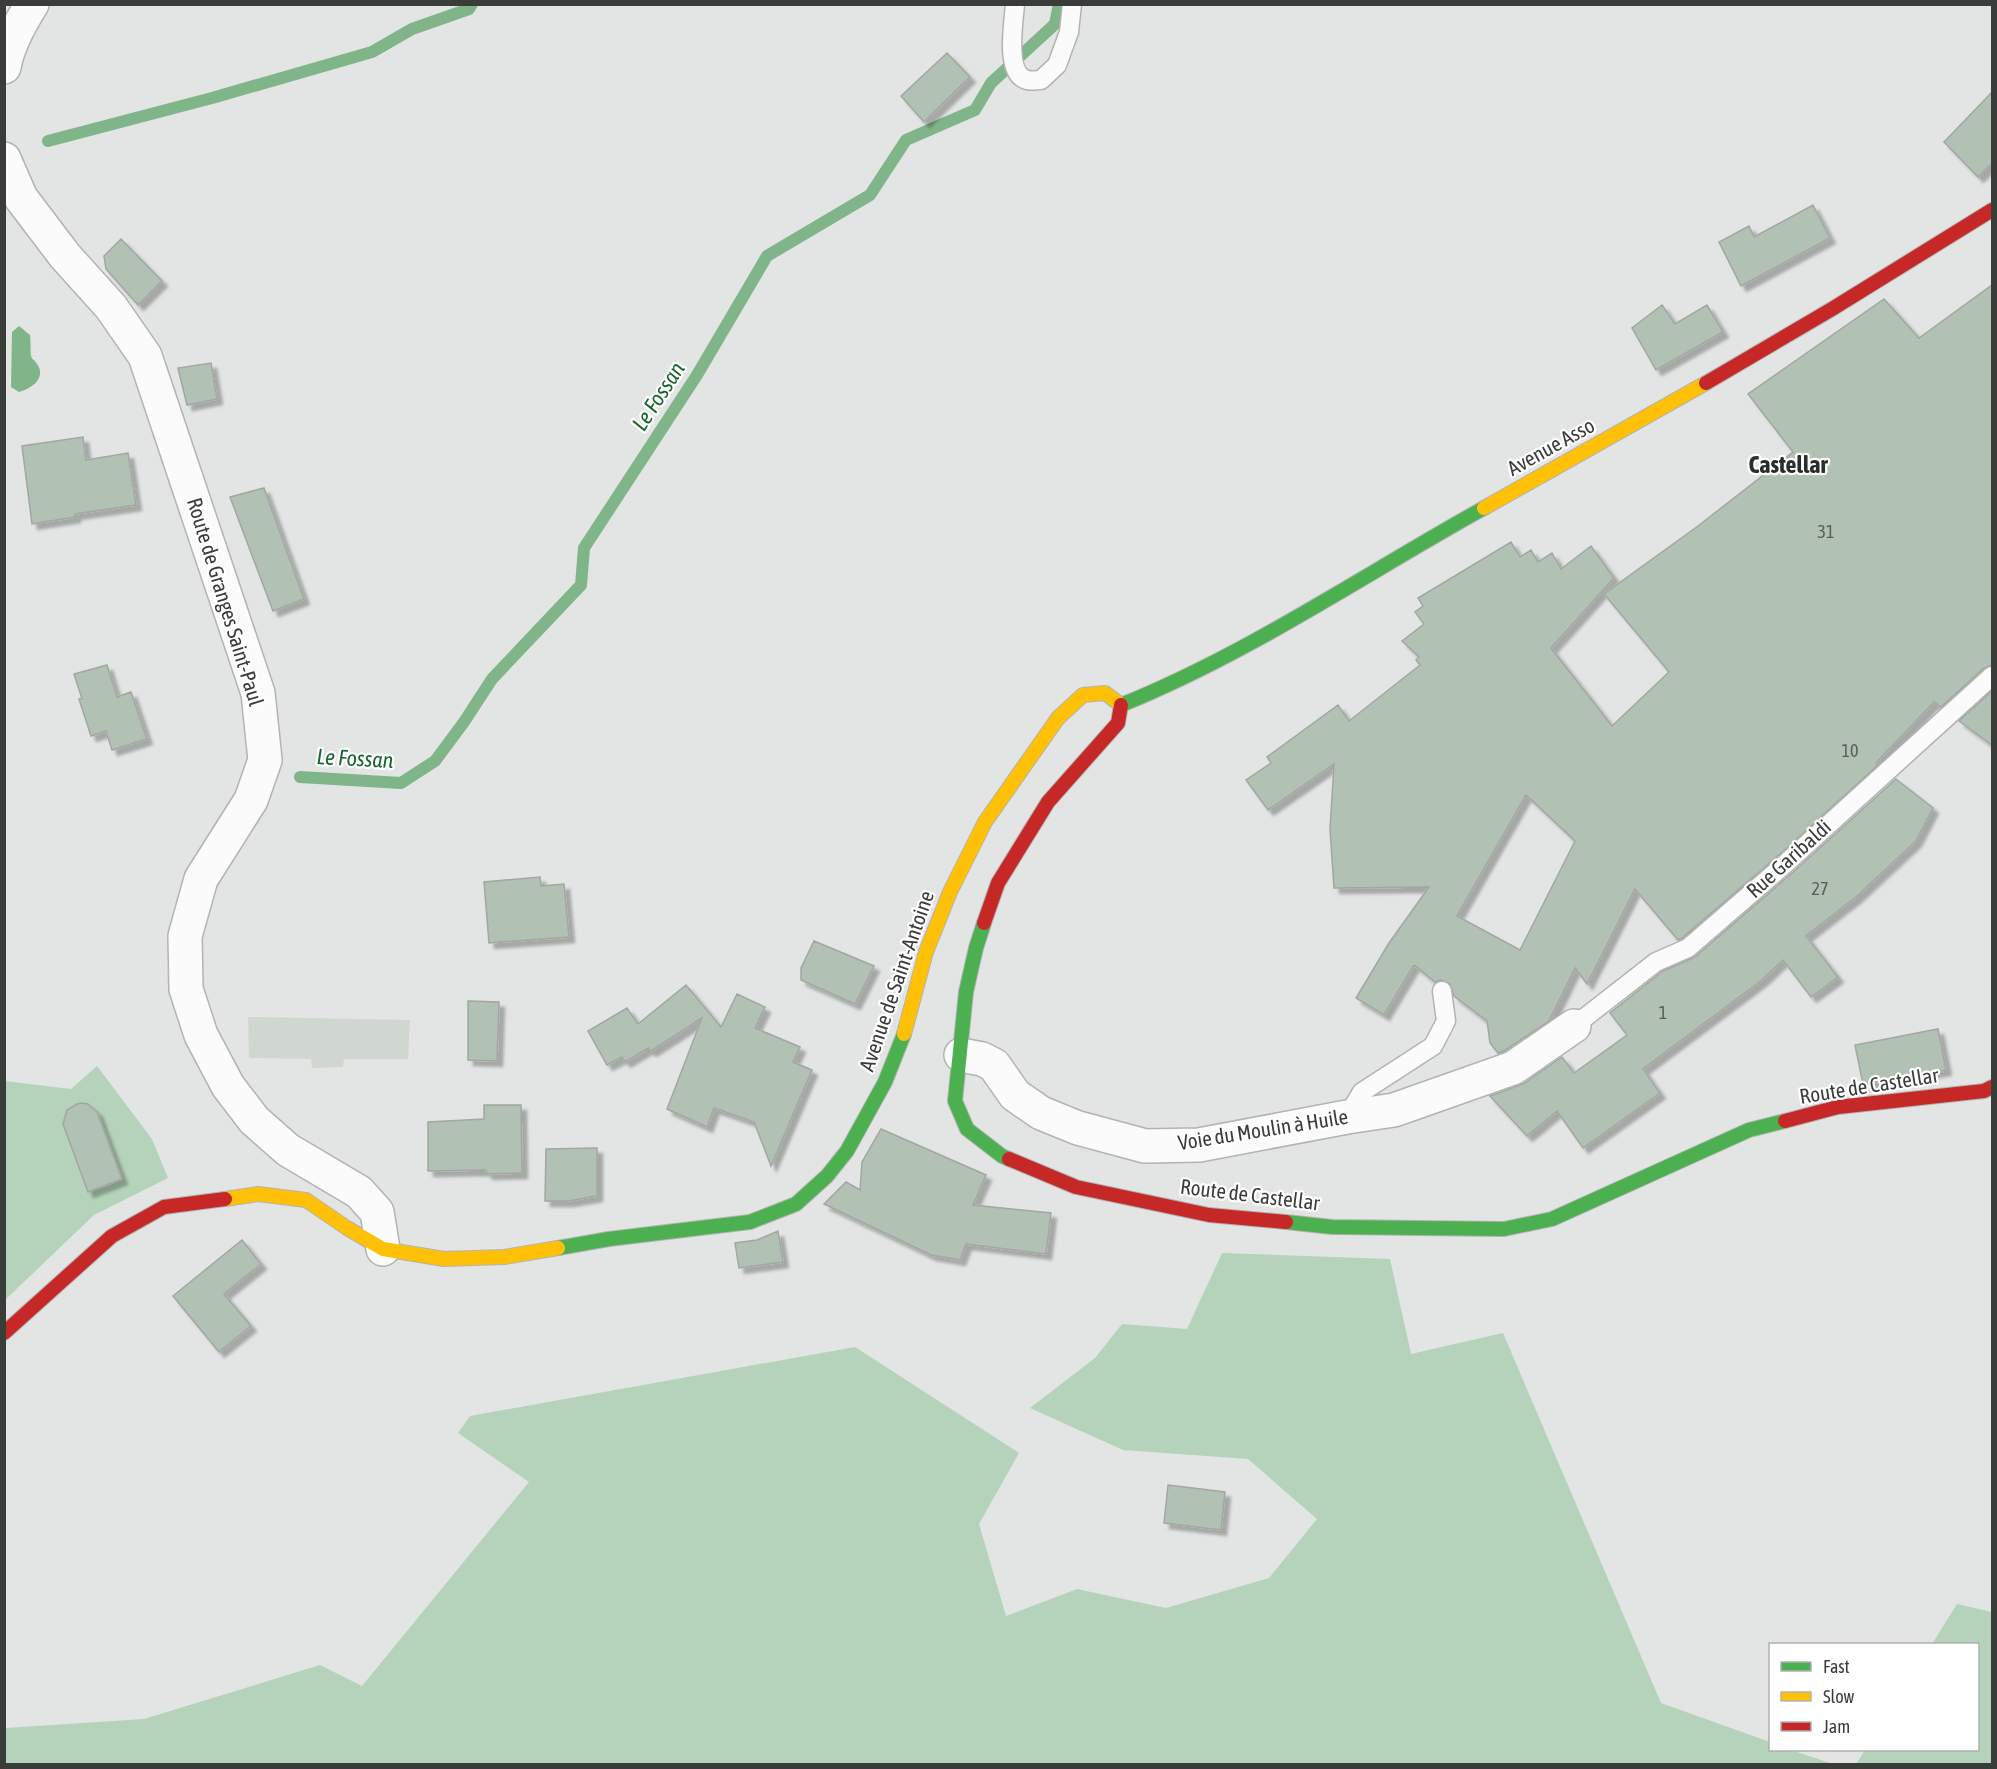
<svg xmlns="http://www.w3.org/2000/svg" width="1997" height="1769" viewBox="0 0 1997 1769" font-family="'Asap Condensed',sans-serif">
<defs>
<filter id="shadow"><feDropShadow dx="5.5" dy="5.5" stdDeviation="1.5" flood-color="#0004"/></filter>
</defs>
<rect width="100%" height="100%" fill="#e2e5e3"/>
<!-- built -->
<path fill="#d0d7d1" d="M248,1017L410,1020L408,1059H344L343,1067L312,1068L311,1059L249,1058Z"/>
<!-- green -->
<path fill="#b5d3ba" d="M97,1066L152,1139L168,1178L94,1215L5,1300V1081L71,1089Z
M1222,1253L1390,1259L1411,1354L1503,1333L1661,1703L1770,1742V1750H1791L1833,1764H5L6,1728L144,1719L320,1665L362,1686L529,1482L458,1433L470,1416L855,1347L1019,1453L979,1524L1006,1616L1077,1589L1166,1608L1269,1578L1317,1519L1248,1459L1123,1450L1030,1408L1095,1358L1122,1324L1187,1329Z
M1957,1604L1992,1612V1764H1856L1865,1750H1978V1644H1932Z"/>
<!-- water -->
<path fill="#80b489" d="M19,326L30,335C31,342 30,350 31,356C33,361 34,359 37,364C47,378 31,389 19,392L11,387L12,332Z"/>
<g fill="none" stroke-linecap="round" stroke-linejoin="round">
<!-- stream -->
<path stroke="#80b489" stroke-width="12" d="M48,141L212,98L372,52L412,29L469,9L472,4
M300,777L401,783L435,761L464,722L492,679L581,585L584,548L697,375L767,256L870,195L906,140L975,110L991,83L1055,24L1059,4"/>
</g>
<!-- building -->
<path fill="#b1c1b4" stroke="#a3a6a4" stroke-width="1.5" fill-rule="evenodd" filter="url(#shadow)" d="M947,53L970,77L924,122L901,96Z
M1992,92V163L1978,177L1944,142Z
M1813,205L1830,238L1741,286L1719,242L1749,226L1754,237Z
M121,239L162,281L138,305L106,269L104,256Z
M1992,285V665L1984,668L1941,707L1934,702L1876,763L1878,765L1778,856L1682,938L1678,940L1635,889L1587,984L1575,968L1549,1021L1504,1051L1498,1053L1490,1043L1487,1021L1454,996L1450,984L1441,980L1435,982L1414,965L1384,1015L1356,998L1389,943L1429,887L1334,888L1330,829L1334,764L1268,810L1246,780L1271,763L1267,757L1338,705L1349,721L1420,665L1416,660L1419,657L1402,641L1424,624L1415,612L1423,606L1418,598L1511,542L1520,557L1531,550L1538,562L1552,553L1561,569L1591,546L1614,578L1551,648L1612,726L1669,672L1604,594L1698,526L1793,452L1748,394L1884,299L1919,338ZM1526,795L1575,841L1520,950L1457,916Z
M1662,305L1675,324L1707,305L1723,332L1656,370L1632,328Z
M211,363L217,399L187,405L178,368Z
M83,437L86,460L128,453L136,505L75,514V517L32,524L22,446Z
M264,488L304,599L273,611L230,497Z
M107,665L117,697L131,692L147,739L112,750L106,731L91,736L79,699H82L74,674Z
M1992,691V745L1959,721Z
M1896,779L1933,808L1916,841L1856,897L1806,936L1838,977L1811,997L1783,960L1762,980L1643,1069L1660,1093L1583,1148L1557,1111L1527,1136L1490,1096L1523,1084L1562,1057L1574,1073L1627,1035L1610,1013L1663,971L1695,957L1792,873Z
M540,877L541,886L564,884L569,937L489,943L484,882Z
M814,941L874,966L855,1004L801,980V968Z
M686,985L721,1027L737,994L765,1007L755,1028L800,1047L793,1062L812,1070L771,1166L754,1122L714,1108L707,1127L667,1109L702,1018L651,1051L648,1048L625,1062L622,1057L607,1065L588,1031L627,1008L638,1024Z
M468,1001L499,1002L497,1061L468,1060Z
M1938,1029L1946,1070L1863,1084L1855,1045Z
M82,1103L88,1104L97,1112L122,1179L88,1192L63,1124L67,1110L77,1104Z
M484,1105H521L522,1173L487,1174L486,1170L428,1171V1122L484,1119Z
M881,1129L986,1175L973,1205L1051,1213L1046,1254L966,1244L960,1260L931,1255L824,1204L846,1182L860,1190L862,1162Z
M597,1148V1196L568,1201H545L546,1149Z
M778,1231L783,1262L739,1268L735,1243L757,1240Z
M242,1240L261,1264L224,1294L251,1326L219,1352L173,1296Z
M1168,1485L1225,1492L1221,1530L1164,1523Z"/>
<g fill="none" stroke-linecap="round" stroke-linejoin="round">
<defs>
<path id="lane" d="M1015,4C1014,21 1004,74 1027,80C1031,81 1037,80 1041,80L1057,65L1069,32L1072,4
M1574,1026L1656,962L1688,948L1785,864L1992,676
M1347,1117L1362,1092L1433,1046L1446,1021L1442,991"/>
<path id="street" d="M4,67C8,45 20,23 32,4
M4,159L21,198L65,256L111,307L145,356L258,693L265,760L251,800L201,879L185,936L186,989L201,1035L228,1086L254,1120L288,1150L359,1192L377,1212L383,1249
M961,1055L982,1059L994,1065L1015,1095L1041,1113L1078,1128L1145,1146L1199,1145L1347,1117L1394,1110L1513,1068L1574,1026"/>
<path id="fast" d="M1121,705C1248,654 1365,574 1484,508
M984,923L976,948L966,992L955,1101L967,1129L1002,1156L1009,1159
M1286,1222L1332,1227L1504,1229L1552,1219L1749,1130L1785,1121
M558,1248L609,1239L750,1222L796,1204L827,1176L847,1151L885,1082L904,1034"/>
<path id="slow" d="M1484,508L1706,383
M904,1034L926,952L950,892L985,822L1058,718L1083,695L1105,693L1121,705
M225,1199L258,1194L306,1200L347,1228L383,1249L444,1259L504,1257L558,1248"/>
<path id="jam" d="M1706,383L1832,309L1992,210
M984,923L998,883L1048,802L1118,723L1121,705
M1785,1121L1838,1107L1984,1091L1992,1087
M1009,1159L1076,1187L1209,1215L1286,1222
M4,1333L112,1236L164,1207L225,1199"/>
</defs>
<!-- lane casing -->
<use href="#lane" stroke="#b2b4b2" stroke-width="21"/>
<!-- street casing -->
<use href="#street" stroke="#b2b4b2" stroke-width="36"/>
<!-- fast casing -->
<use href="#fast" stroke="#b2b4b2" stroke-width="16"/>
<!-- slow casing -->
<use href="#slow" stroke="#b2b4b2" stroke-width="16"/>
<!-- jam casing -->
<use href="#jam" stroke="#b2b4b2" stroke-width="16"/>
<!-- lane -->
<use href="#lane" stroke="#fbfbfb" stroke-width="18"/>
<!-- street -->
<use href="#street" stroke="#fbfbfb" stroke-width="33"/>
<!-- fast -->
<use href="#fast" stroke="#4caf50" stroke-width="14"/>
<!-- slow -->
<use href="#slow" stroke="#ffc107" stroke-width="14"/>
<!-- jam -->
<use href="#jam" stroke="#c62828" stroke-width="14"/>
</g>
<g text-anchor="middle" stroke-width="4.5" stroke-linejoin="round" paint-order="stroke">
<!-- number labels -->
<g font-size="18" fill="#585d58">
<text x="1826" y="538">31</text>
<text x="1850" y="757">10</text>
<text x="1820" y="895">27</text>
<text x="1663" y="1019">1</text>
</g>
<!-- street labels -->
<g font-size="21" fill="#3a3c3a" stroke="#fff">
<text transform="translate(1551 447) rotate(-29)" y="7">Avenue Asso</text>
<text transform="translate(225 602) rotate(73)" y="7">Route de Granges Saint-Paul</text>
<text transform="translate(1789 859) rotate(-42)" y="7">Rue Garibaldi</text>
<text transform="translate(897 981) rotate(-71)" y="7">Avenue de Saint-Antoine</text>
<text transform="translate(1869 1086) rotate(-9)" y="7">Route de Castellar</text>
<text transform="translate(1263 1130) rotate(-9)" y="7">Voie du Moulin à Huile</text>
<text transform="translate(1250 1195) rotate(7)" y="7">Route de Castellar</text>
</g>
<!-- water labels -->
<g font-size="22" font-style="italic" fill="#16652b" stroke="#fff">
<text transform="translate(658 396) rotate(-57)" y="8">Le Fossan</text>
<text transform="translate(355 758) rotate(3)" y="8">Le Fossan</text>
</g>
<!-- quarter labels -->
<g font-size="24" font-weight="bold" fill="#2a2e2b" stroke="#fff">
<text x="1788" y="473">Castellar</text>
</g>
</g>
<!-- border -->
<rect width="1997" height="1769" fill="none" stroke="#3a3c3a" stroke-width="12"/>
<!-- legend -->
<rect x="1769" y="1643" width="210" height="108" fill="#ffffff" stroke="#b0b1b0" stroke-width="1.5"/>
<rect x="1781" y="1662" width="30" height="9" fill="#4caf50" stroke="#b0b1b0" stroke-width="1.5"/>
<text x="1823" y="1673" font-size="18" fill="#3a3c3a">Fast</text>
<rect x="1781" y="1692" width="30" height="9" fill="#ffc107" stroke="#b0b1b0" stroke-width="1.5"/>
<text x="1823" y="1703" font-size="18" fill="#3a3c3a">Slow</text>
<rect x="1781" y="1722" width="30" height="9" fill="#c62828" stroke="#b0b1b0" stroke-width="1.5"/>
<text x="1823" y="1733" font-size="18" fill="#3a3c3a">Jam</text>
</svg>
